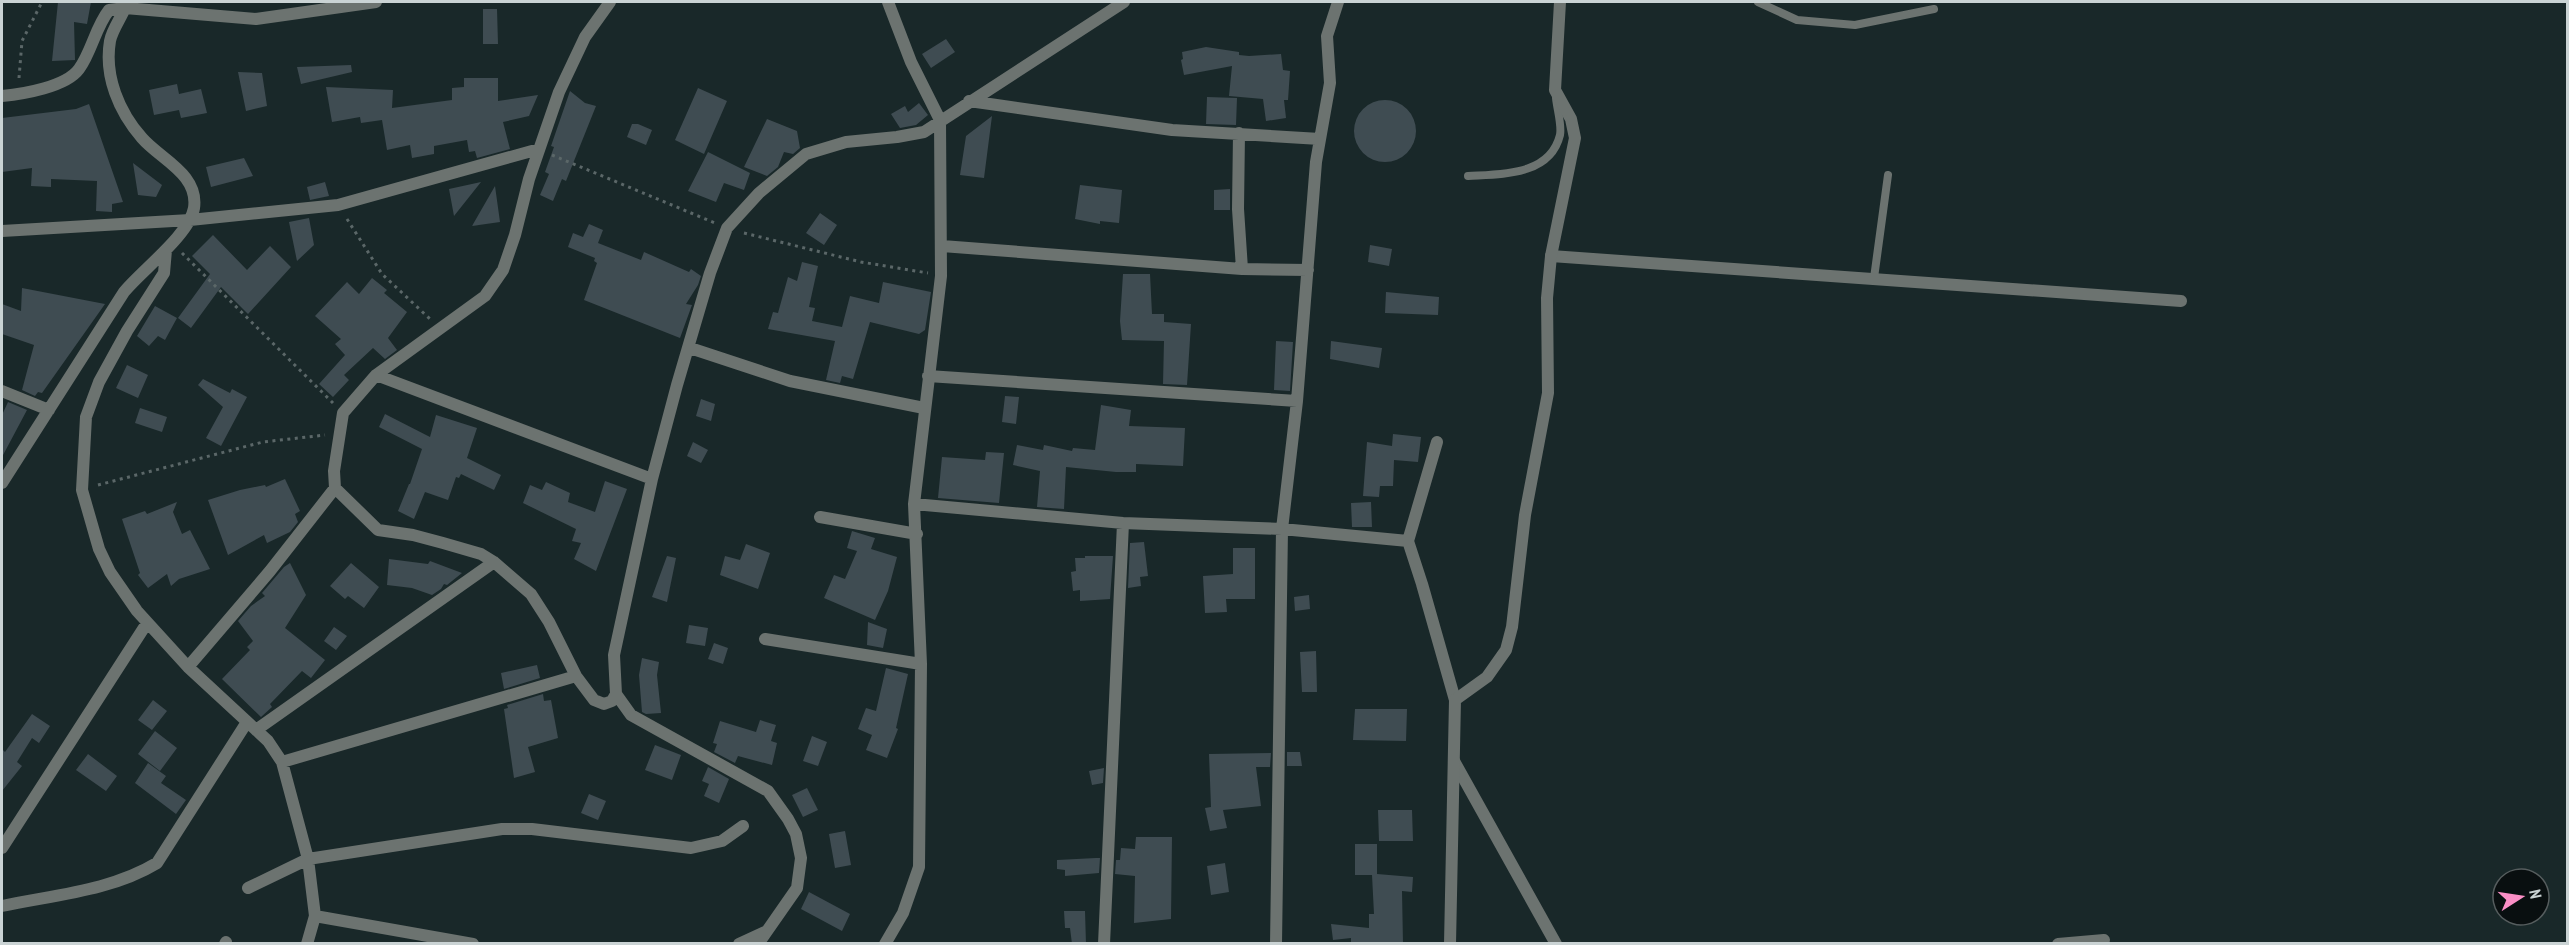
<svg xmlns="http://www.w3.org/2000/svg" width="2569" height="945" viewBox="0 0 2569 945" font-family="'PT Sans Narrow',sans-serif">
<rect width="100%" height="100%" fill="#192829"/>
<!-- building -->
<path fill="#3f4c52" d="M58,2H91L87,24L74,22L75,60L52,61Z
M483,9H497L498,44H483Z
M946,39L955,52L931,68L922,54Z
M1206,47L1239,52V55L1249,56L1281,54L1283,70L1290,71L1288,100H1284L1286,118L1266,121L1263,99L1229,96L1232,66L1184,75L1181,60L1183,59L1182,52Z
M351,65L352,72L301,84L297,67Z
M238,72L262,73L267,106L246,111Z
M464,78H498V101L538,95L529,116L503,122L510,149L477,158L475,151L469,152L467,140L434,146V154L412,158L410,145L387,150L382,120L361,123L360,117L332,122L326,87L393,90L392,108L452,100V88L464,87Z
M177,84L179,94L201,89L207,113L181,118L179,110L154,115L149,90Z
M698,88L727,101L704,154L675,140Z
M570,91L585,103L596,106L566,181L562,179L553,201L540,195L549,174L545,172L554,147L551,146Z
M1207,97L1237,98L1236,125L1206,124Z
M1354 131a31 31 0 1 1 62 0a31 31 0 1 1-62 0Z
M919,103L928,115L916,125L900,128L891,114L905,106L908,112Z
M89,104L123,202L112,204V212L96,211L97,181L51,179V187L31,186L32,168L2,172V118L76,109Z
M992,116L984,178L960,175L966,136Z
M767,119L797,131L800,148L793,154L784,152L778,167L767,176L744,167Z
M632,124H638L652,130L646,145L627,137Z
M708,152L750,173L744,190L724,183L716,202L688,191Z
M244,158L253,176L211,187L206,167Z
M133,163L162,185L156,197L138,195Z
M325,182L329,196L310,200L307,187Z
M481,182L454,216L449,189Z
M1080,185L1122,190L1119,223L1100,221V224L1075,219Z
M495,186L500,222L472,226Z
M1230,189V210H1214V190Z
M820,213L837,225L824,245L806,233Z
M309,218L314,245L297,261L289,222Z
M589,224L603,230L598,243L641,260L644,252L689,272L691,269L701,276L698,285L686,304L692,305L680,338L584,300L597,263L594,261L595,258L568,247L573,233L583,237Z
M213,235L247,270L270,246L291,267L248,314L221,287L191,328L178,318L210,274L192,256Z
M1370,245L1392,249L1389,266L1368,262Z
M802,262L818,266L809,307L815,308L812,321L842,327L850,296L879,303L883,282L931,292L925,330L919,334L870,322L853,379L842,376L840,383L826,380L835,341L768,329L773,312L778,313L788,277L797,281Z
M1123,274H1150L1152,314H1164V322L1191,324L1187,385L1163,384L1164,341L1122,340L1120,321Z
M372,278L387,290L384,293L407,312L388,338L397,350L385,359L373,348L344,375L349,380L333,397L319,384L345,355L335,344L341,339L315,316L347,282L359,294Z
M22,288L105,304L42,393L38,392L35,396L22,390L34,345L2,334V304L21,311Z
M1386,292L1439,297L1438,315L1385,313Z
M155,306L177,318L165,340L158,336L149,346L137,336Z
M1276,341L1293,342L1290,391L1274,390Z
M1331,341L1382,348L1379,368L1330,359Z
M127,365L148,375L138,398L116,388Z
M203,379L230,393L232,389L247,397L221,446L206,438L223,407L198,385Z
M1005,396L1019,397L1016,424L1002,422Z
M701,399L715,404L711,421L696,416Z
M8,402L27,410L2,457V415Z
M1101,405L1131,410L1129,426L1185,428L1183,466L1136,464V472H1116L1066,467L1064,509L1037,507L1040,471L1013,465L1017,445L1043,450L1044,445L1072,451L1073,448L1095,450Z
M140,408L167,417L162,432L135,423Z
M385,414L430,437L436,415L477,428L467,458L501,475L494,490L461,474L459,478L456,477L448,500L425,492L414,519L398,511L409,484H410L422,449L379,427Z
M1393,434L1421,437L1418,462L1394,460L1393,486H1380L1379,497L1363,496L1367,442L1392,446Z
M693,442L708,450L701,463L687,456Z
M986,452L1004,453L999,503L938,498L942,457L985,460Z
M285,479L300,511L295,514L298,522L290,532L267,543L264,535L228,555L208,500L240,490L265,485L266,487Z
M605,481L627,489L596,571L574,559L581,543L572,541L576,529L523,503L530,485L542,490L546,482L570,493L568,502L595,512Z
M177,502L173,512L182,534L190,530L210,569L179,579L171,586L167,574L148,588L138,575L140,573L122,519L145,511L147,514Z
M1371,502L1372,527H1352L1351,503Z
M852,531L875,538L871,549L897,557L888,591L875,620L824,598L834,575L845,579L857,551L847,548Z
M1144,542L1148,576L1140,577L1141,586L1128,588L1130,543Z
M746,544L770,553L758,589L720,575L725,556L740,560Z
M1233,548H1255V599H1226L1227,612L1205,613L1203,576L1233,574Z
M667,556L676,558L667,602L652,597Z
M1085,556H1113L1110,599L1080,601V590L1073,591L1071,572L1076,571L1075,558H1085Z
M389,559L428,564L430,561L462,573L447,585L444,584L441,589L432,595L412,588L387,585Z
M290,563L306,595L285,628L325,660L311,678L302,671L270,704L272,707L261,717L222,679L250,650L247,647L253,641L238,621L251,606L265,596L262,593L284,567Z
M351,563L379,587L364,608L348,596L345,599L330,586Z
M1309,595L1310,609L1295,611L1294,597Z
M868,622L887,629L883,648L867,645Z
M689,625L708,628L705,646L686,643Z
M334,627L347,636L336,650L324,641Z
M714,643L728,648L723,664L708,659Z
M1316,651L1317,692H1302L1300,652Z
M642,658L659,662L657,675L661,713L646,714L642,712L639,675Z
M537,665L540,678L504,689L501,673Z
M886,668L908,674L896,728L898,729L887,758L866,750L872,735L858,729L866,708L876,711Z
M543,694L544,701L551,700L558,738L528,747L535,772L514,778L504,709L508,708L507,705Z
M153,700L167,711L152,730L138,720Z
M1355,709H1407L1406,741L1353,740Z
M32,714L50,726L39,743L32,738L17,762L22,766L2,791V749L5,752Z
M760,720L776,725L771,741L777,743L772,765L738,756L735,763L714,752L717,744L713,743L720,721L756,732Z
M155,731L177,748L160,771L138,754Z
M812,736L827,742L818,766L803,761Z
M655,745L681,755L672,780L645,770Z
M1287,752H1300L1302,766H1287Z
M1271,753L1270,767H1256L1261,806L1223,810L1227,828L1210,831L1205,808L1211,807L1209,754Z
M88,754L117,776L106,791L76,770Z
M148,763L166,776L161,783L186,800L176,814L135,783Z
M708,767L729,779L719,803L704,796L709,784L702,781Z
M1104,768L1103,783L1092,785L1089,771Z
M807,788L818,810L803,817L792,795Z
M589,794L606,801L598,820L581,813Z
M1378,810H1412L1413,841H1379Z
M845,831L851,865L835,868L829,834Z
M1136,837H1172L1171,919L1134,923L1135,876L1115,874L1116,860H1120L1121,848L1135,849Z
M1355,844H1377V874L1413,877L1412,892L1402,891L1403,944H1351V938L1333,940L1331,924L1369,928V914H1374L1372,875H1355Z
M1096,858H1100L1099,873L1065,876V870L1057,869V860Z
M1225,863L1229,892L1211,895L1207,866Z
M809,892L850,914L842,931L801,909Z
M1064,911H1085L1086,944H1072L1070,928H1065Z"/>
<g fill="none" stroke-linecap="round" stroke-linejoin="round">
<!-- path -->
<path stroke="#5b6768" stroke-width="3" stroke-dasharray="3 4.5" stroke-linecap="butt" d="M19,78L22,41L42,2
M552,155L715,223
M347,219L382,274L430,319
M744,233L861,262L928,273
M182,253L333,403
M98,485L263,442L325,435"/>
<!-- service -->
<path stroke="#6c7370" stroke-width="8" d="M1758,2L1797,20L1855,25L1934,9
M1468,176C1501,174 1550,176 1560,135C1562,125 1557,109 1556,98
M1874,278L1888,175"/>
<!-- minor -->
<path stroke="#6c7370" stroke-width="12" d="M610,2L585,37L559,92L529,179L515,235L503,270L485,296L376,375L343,413L334,471L335,488L378,530L413,535L443,543L481,554L494,562L531,594L549,622L576,676L594,700L604,704L612,701L616,694L614,655L652,479L677,385L710,273L727,228L759,193L806,154L846,142L897,137L924,132L1124,2
M2,96C23,94 66,87 79,69C92,51 95,28 109,10L125,8
M969,101L1172,130L1320,139
M1239,133L1238,209L1242,269
M2,231L190,220L338,205L539,149
M942,246L1242,269L1308,270
M166,250L164,273L127,331L99,382L86,417L82,490L99,549L110,572L137,611L188,667L268,741L282,762L308,859L315,916L307,944
M1551,256L2181,301
M690,348L790,381L924,408
M376,375L652,479
M928,376L1297,401
M2,391L49,410
M2,483L124,292C141,271 190,234 194,208C199,174 160,159 142,138C119,112 104,76 110,41C112,30 121,18 125,8L256,19L376,2
M914,504L1123,523L1282,529L1408,541L1422,584L1455,700
M820,517L917,534
M1408,541L1437,442
M765,639L921,664
M188,667L270,571L335,488
M616,694L631,715L768,791L788,819L796,834L801,858L797,888L758,944
M256,730L494,562
M1454,761L1556,944
M282,762L576,676
M2,848L147,623
M248,888L308,859L502,829H532L691,848L722,841L743,826
M2,906C53,895 111,891 157,863L247,722
M315,916L473,944
M225,944L226,942
M739,944L765,932
M885,944L903,913L919,867L921,664L914,504L941,276L940,120L911,62L888,2
M1104,944L1123,523
M1276,944L1282,529L1297,401L1316,162L1330,83L1327,36L1338,2
M2058,944L2104,940"/>
<!-- tertiary -->
<path stroke="#6c7370" stroke-width="12" d="M1450,944L1455,700L1487,677L1506,650L1512,627L1525,515L1548,393L1547,298L1551,256L1575,138L1571,119L1555,90L1560,2"/>
</g>
<!-- border -->
<rect width="2569" height="945" fill="none" stroke="#cad3d4" stroke-width="6"/>
<!-- north arrow -->
<g transform="translate(2521 897) rotate(78)"><circle r="28" fill="#090f10" stroke="#565d5e" stroke-width="1.5"/>
<path d="M0-4.5L10 22L0 15L-10 22Z" fill="#fb8fc6"/>
<text y="-9" font-size="16" font-weight="bold" text-anchor="middle" fill="#cad3d4">N</text>
</g>
</svg>
